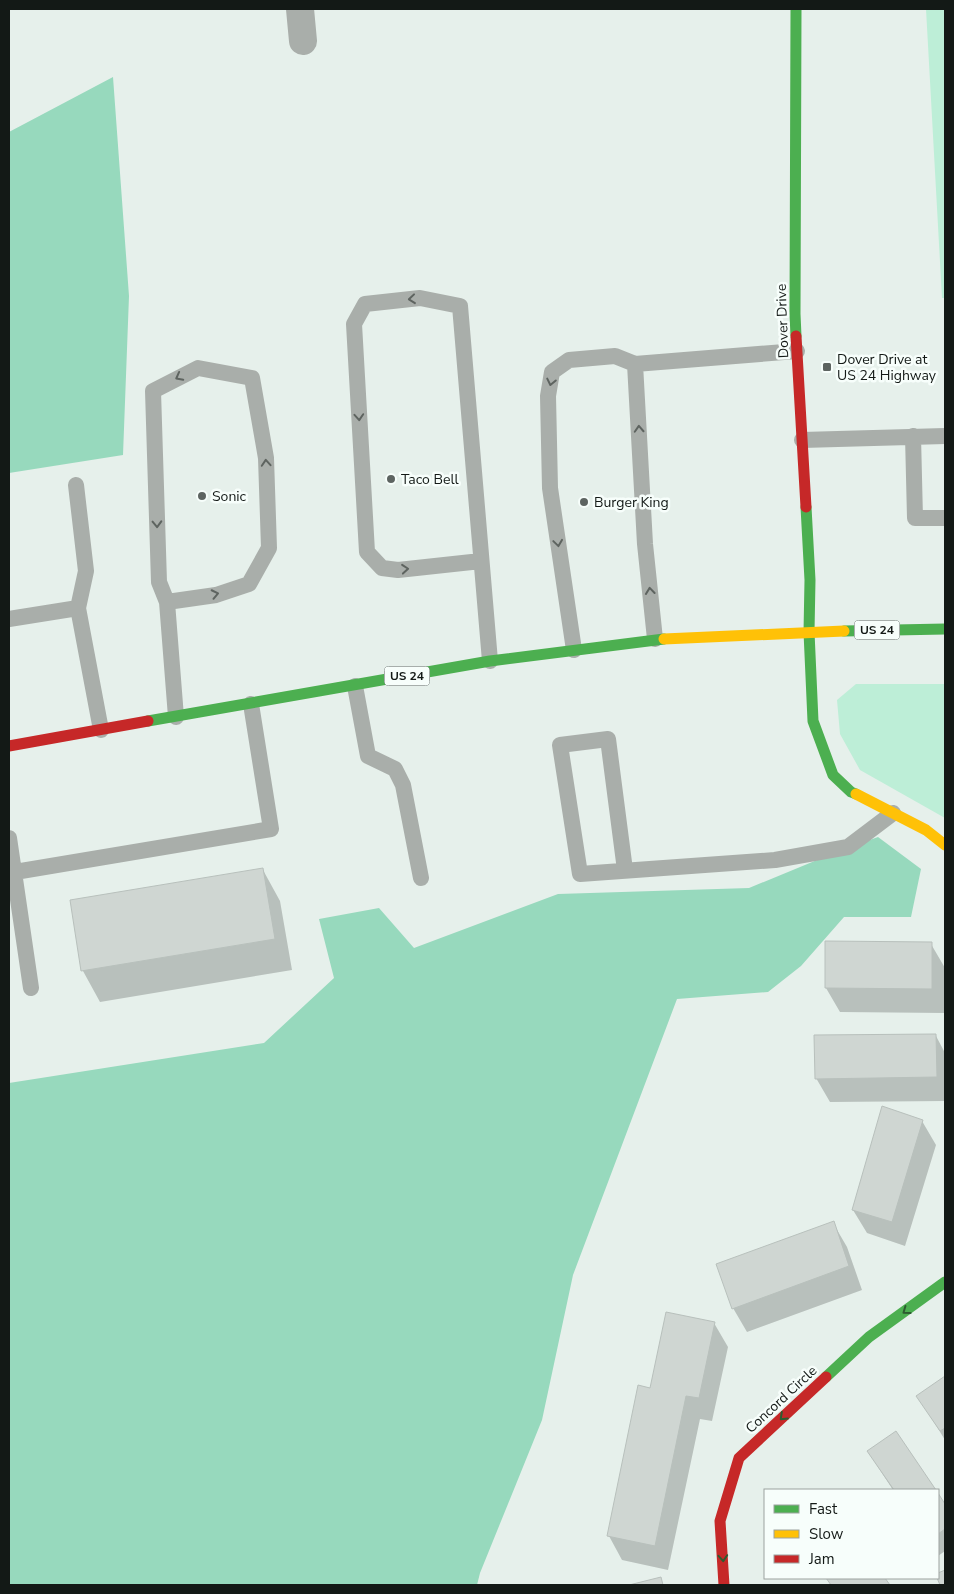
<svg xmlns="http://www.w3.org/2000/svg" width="954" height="1594" viewBox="0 0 954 1594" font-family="'Nunito Sans',sans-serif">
<rect width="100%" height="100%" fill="#e6f0eb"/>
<!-- green -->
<path fill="#bdeed7" d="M926,9H945V298H942Z
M856,684H945V818L860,770L840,734L837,700Z"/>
<!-- forest -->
<path fill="#97d9bd" d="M113,77L129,296L123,455L9,473V132Z
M878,837L921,869L911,917H844L801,966L768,992L677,999L573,1275L542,1420L480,1573L477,1585H9V1083L264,1043L334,978L319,919L379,908L414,948L558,894L749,888L834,853Z"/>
<!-- shadow -->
<path fill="#0003" d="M263,870L280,901L292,970L100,1002L83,971L71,901Z
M931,944L945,968V1013L840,1012L826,988Z
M936,1036L945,1053V1101L830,1102L816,1078Z
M922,1121L936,1145L905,1246L867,1233L853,1210Z
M833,1223L847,1247L862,1290L747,1332L733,1308Z
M714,1323L728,1347L712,1421L700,1419L668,1570L622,1560L609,1536Z
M945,1378V1440L918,1396Z
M896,1432L935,1490H893L878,1467L868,1451Z
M938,1495L945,1506V1551L938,1556Z
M827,1578H884L889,1585H831Z"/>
<!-- building -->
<path fill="#cfd6d2" stroke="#b8c0bc" d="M263,868L275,939L81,971L70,900Z
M825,941L932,942V989L825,988Z
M936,1034L937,1077L815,1079L814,1035Z
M882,1106L923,1120L892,1222L852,1210Z
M834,1221L849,1266L732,1309L716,1264Z
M666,1312L715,1322L699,1398L686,1396L655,1546L607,1536L638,1385L650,1388Z
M945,1376V1428L940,1431L916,1396Z
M896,1431L936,1490H894L867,1451Z
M938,1493L945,1504V1529L938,1534Z
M945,1570V1585H940L937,1578L938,1573Z
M661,1577L663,1585H629Z
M826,1578H885L890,1585H831Z"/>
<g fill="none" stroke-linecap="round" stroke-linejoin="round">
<!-- lane -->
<path stroke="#a9aeaa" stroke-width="16" d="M635,364L797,351
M913,436L915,518H945
M802,440L945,436
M76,485L86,571L78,608
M481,561L398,570L382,568L367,552L354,324L365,304L420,298L460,306L490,661
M167,602L216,595L249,584L269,548L266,458L252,378L198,368L153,391L159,582L167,602L176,717
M9,619L78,608L101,730
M574,650L550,488L548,396L552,372L569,360L615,356L635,364L645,544L655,639
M355,686L368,756L395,769L403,785L421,878
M9,838L31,988
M625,870L608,739L560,745L580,874L775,860L848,847L893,813
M9,873L271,829L251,704"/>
<!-- street -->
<path stroke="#a9aeaa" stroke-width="28" d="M300,9L303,41"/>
<!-- fast -->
<path stroke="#4caf50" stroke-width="11" d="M796,9L795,314L796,336
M806,507L810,580L809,632L813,721L833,775L851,792L856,794
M844,631L945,629
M148,721L490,661L664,639
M826,1377L869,1337L945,1282"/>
<!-- slow -->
<path stroke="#ffc107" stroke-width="11" d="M664,639L844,631
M856,794L926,830L945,845"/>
<!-- jam -->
<path stroke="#c62828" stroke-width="11" d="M796,336L806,507
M9,746L148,721
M724,1585L720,1521L739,1458L826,1377"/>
</g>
<!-- one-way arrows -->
<defs><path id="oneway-chevron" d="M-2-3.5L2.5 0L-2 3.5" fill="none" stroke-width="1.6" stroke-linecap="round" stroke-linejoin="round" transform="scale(1.25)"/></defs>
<g stroke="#5e6460">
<use href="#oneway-chevron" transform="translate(412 299) rotate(174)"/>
<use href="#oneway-chevron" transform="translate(179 377) rotate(152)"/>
<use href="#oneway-chevron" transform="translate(551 382) rotate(102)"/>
<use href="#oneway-chevron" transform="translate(359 417) rotate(86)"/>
<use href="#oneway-chevron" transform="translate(639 429) rotate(-93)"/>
<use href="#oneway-chevron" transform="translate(266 463) rotate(-94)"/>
<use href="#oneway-chevron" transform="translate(157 524) rotate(88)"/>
<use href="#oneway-chevron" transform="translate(558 543) rotate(82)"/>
<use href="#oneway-chevron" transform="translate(405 569) rotate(-5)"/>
<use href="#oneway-chevron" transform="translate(650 591) rotate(-96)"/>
<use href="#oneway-chevron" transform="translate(215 594) rotate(-12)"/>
</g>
<g stroke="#2d5c30">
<use href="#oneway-chevron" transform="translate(906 1311) rotate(144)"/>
<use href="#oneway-chevron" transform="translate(783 1417) rotate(137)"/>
<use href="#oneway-chevron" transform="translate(723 1558) rotate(86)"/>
</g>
<!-- markers -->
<g fill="#5d6461" stroke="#f7fefb" stroke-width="2">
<rect x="822" y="362" width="10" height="10" rx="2.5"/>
<circle cx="391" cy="479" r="5"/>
<circle cx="202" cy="496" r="5"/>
<circle cx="584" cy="502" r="5"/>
</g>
<g text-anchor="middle" stroke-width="5" stroke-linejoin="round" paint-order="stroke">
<!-- shield labels -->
<g fill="#f7fefb" stroke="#575e5b" stroke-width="1">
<rect x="854.5" y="620.5" width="45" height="19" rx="4"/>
<rect x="384.5" y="666.5" width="45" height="19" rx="4"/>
</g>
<g font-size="12" font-weight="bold" fill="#131916">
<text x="877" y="634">US 24</text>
<text x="407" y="680">US 24</text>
</g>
<!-- street labels -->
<g font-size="14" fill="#131916" stroke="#f7fefb">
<text transform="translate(782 321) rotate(-92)" y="5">Dover Drive</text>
<text transform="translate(781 1399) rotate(-43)" y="5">Concord Circle</text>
</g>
<!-- poi labels -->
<g font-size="14" fill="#131916" stroke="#f7fefb" text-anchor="start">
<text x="837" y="364">Dover Drive at<tspan x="837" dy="16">US 24 Highway</tspan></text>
<text x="401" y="484">Taco Bell</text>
<text x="212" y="501">Sonic</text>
<text x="594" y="507">Burger King</text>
</g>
</g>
<!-- border -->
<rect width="954" height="1594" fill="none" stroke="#131916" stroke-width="20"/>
<!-- legend -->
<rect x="764" y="1489" width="175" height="90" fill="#f7fefb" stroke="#9ca29f"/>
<rect x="774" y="1505" width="25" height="8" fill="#4caf50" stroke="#9ca29f"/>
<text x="809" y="1514" font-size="15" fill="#131916">Fast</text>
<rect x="774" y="1530" width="25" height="8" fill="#ffc107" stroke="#9ca29f"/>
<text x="809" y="1539" font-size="15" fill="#131916">Slow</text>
<rect x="774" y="1555" width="25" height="8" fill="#c62828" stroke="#9ca29f"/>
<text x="809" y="1564" font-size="15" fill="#131916">Jam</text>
</svg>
